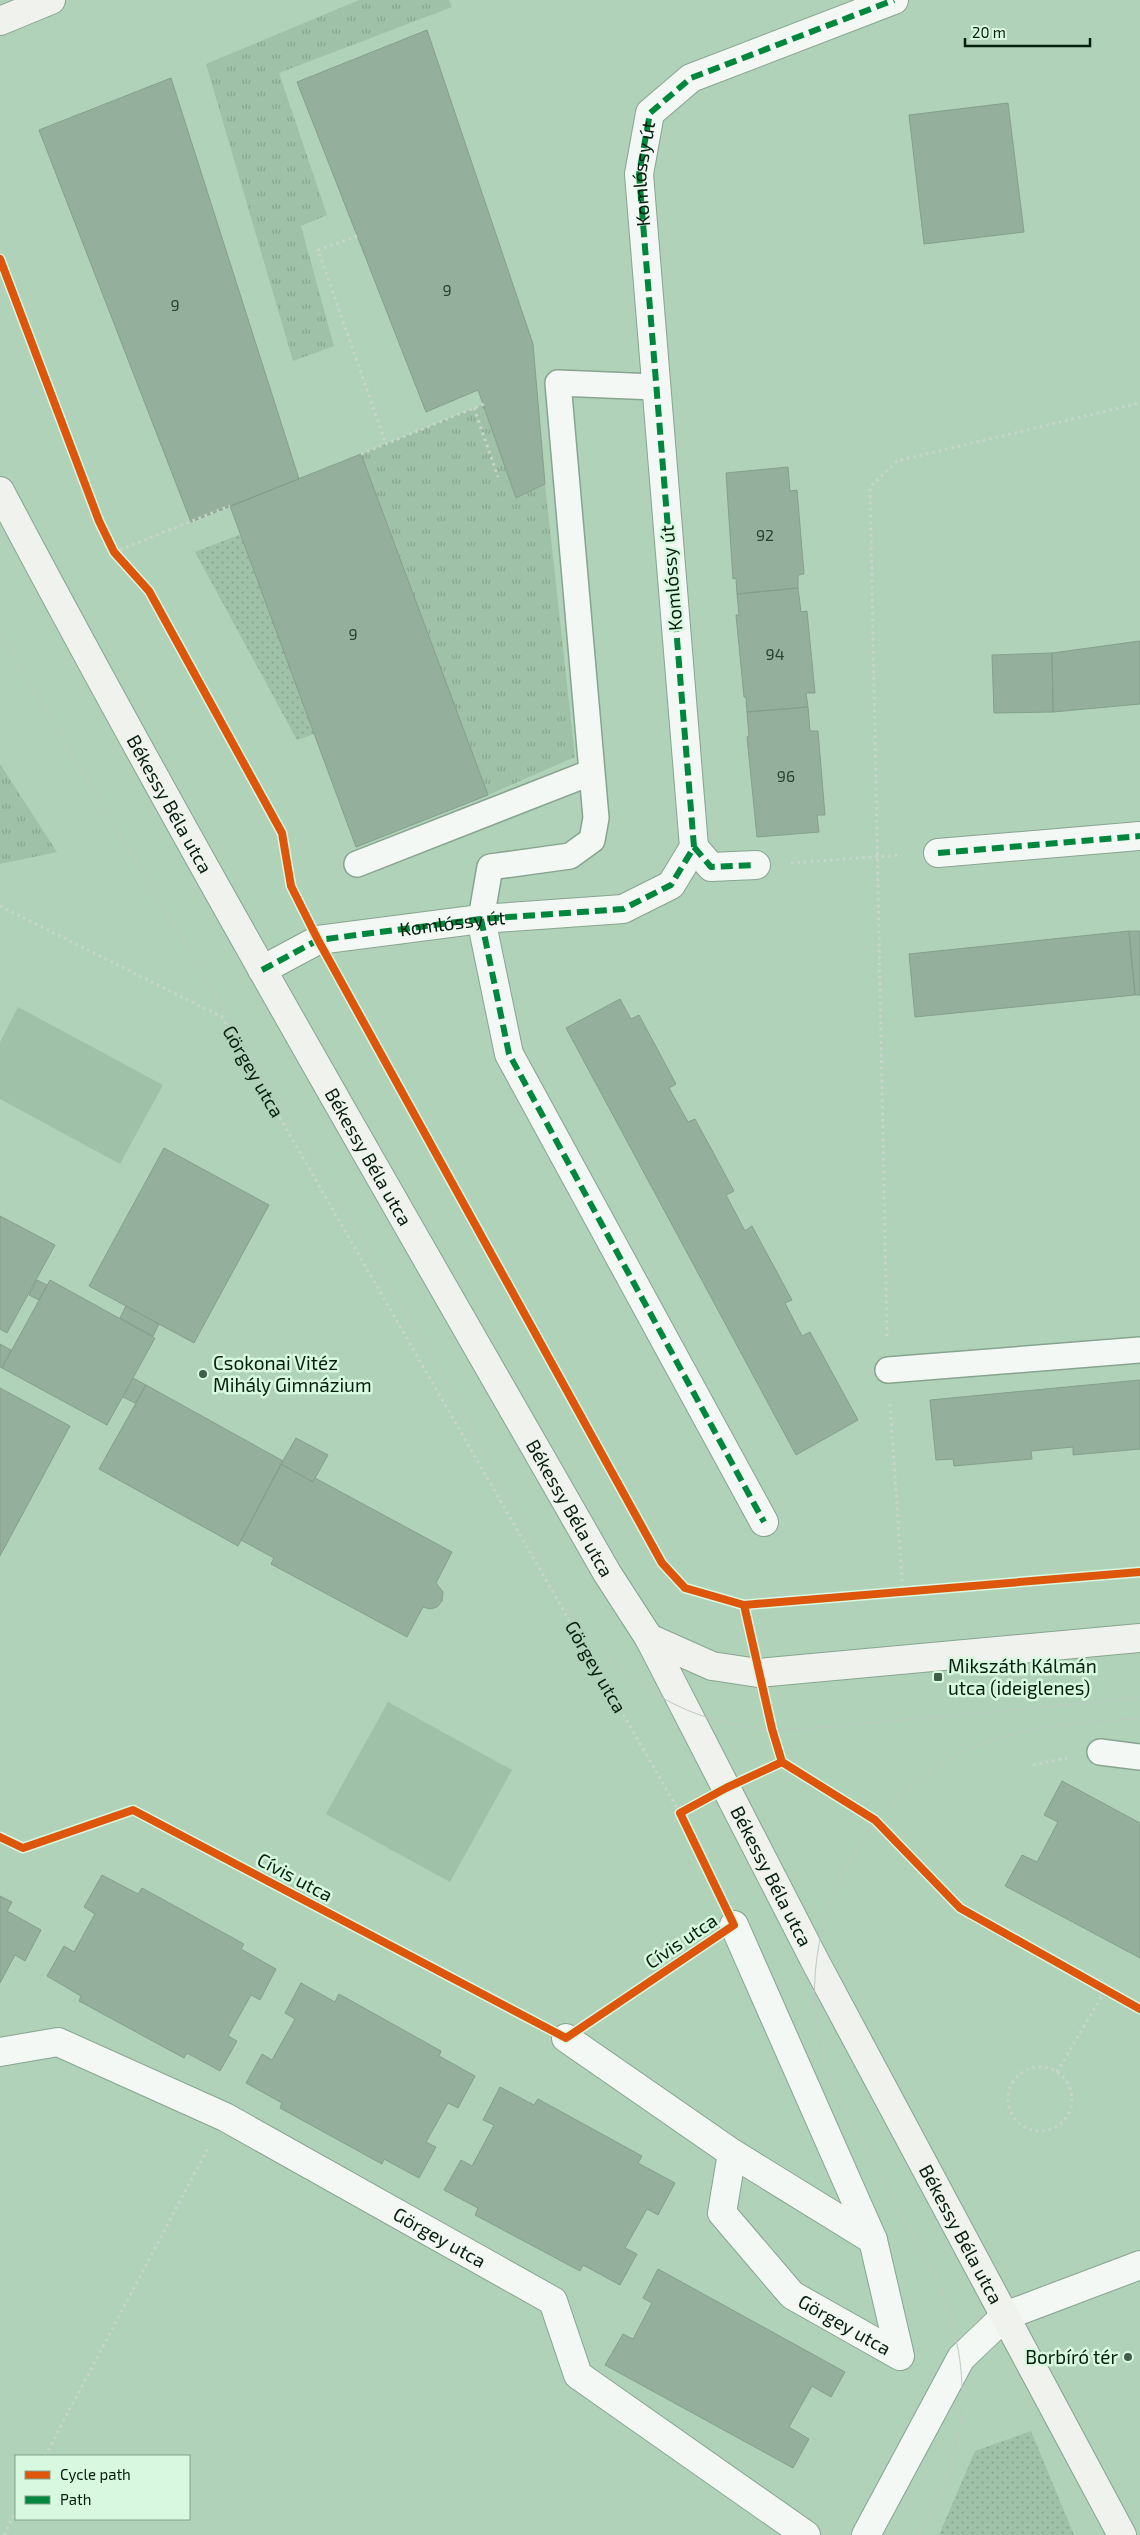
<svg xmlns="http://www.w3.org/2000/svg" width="1140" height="2535" viewBox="0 0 1140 2535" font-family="'Exo 2',sans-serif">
<defs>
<pattern id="grass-dots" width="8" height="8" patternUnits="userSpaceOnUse" patternTransform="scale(1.25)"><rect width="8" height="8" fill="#9fc1a7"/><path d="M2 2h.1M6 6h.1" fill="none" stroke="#87a58f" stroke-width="1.8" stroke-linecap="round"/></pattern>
<pattern id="park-tufts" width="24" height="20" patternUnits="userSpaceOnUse" patternTransform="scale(1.25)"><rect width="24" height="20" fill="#9fc1a7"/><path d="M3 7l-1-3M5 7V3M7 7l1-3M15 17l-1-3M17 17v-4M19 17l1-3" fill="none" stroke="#87a58f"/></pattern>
</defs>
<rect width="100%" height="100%" fill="#afd2b8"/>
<!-- grass -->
<path fill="url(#grass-dots)" d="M241,534L314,734L297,740L195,552Z
M1031,2431L1074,2535H939L975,2451Z"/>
<!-- park -->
<path fill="url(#park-tufts)" d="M359,0H449L452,7L279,73L327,215L301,226L334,346L293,361L206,64Z
M484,404L517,498L545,484L575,757L488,795L361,454Z
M0,764L57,852L0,864Z"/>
<!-- pitch -->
<path fill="#9fc1a7" d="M18,1007L163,1085L120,1164L0,1099V1042Z
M388,1702L512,1770L450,1882L326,1814Z"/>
<!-- building -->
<path fill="#94af9b" stroke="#85a08c" d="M427,30L533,344L545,484L516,498L478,390L426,412L297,82Z
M171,78L299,479L191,522L39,130Z
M1008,103L1024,232L924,244L909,115Z
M361,454L488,795L356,847L230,506Z
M788,467L790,491L797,490L804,574L798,575V588L737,594L736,578L733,579L726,473Z
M798,588L801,612L807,611L815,693H806L808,707L747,712L746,697H744L736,615H739L737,594Z
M1140,641V704L1053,712L1052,653Z
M1052,653L1053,712L994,713L992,655Z
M808,707L810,731H818L825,815H817L819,832L757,837L747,737L749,736L747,712Z
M1129,931H1140V995H1135Z
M1129,931L1135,995L915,1017L909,954Z
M620,999L631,1019L639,1015L676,1084L669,1088L688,1122L695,1119L734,1191L726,1195L745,1231L752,1226L792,1300L785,1303L802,1336L810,1332L858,1420L796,1455L566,1028Z
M164,1148L269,1205L194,1343L89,1286Z
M0,1216L55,1245L7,1333L0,1329Z
M37,1280L47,1285L39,1300L29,1295Z
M50,1280L155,1338L107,1425L2,1368Z
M126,1306L159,1324L153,1336L120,1318Z
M0,1344L11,1350L2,1368L0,1367Z
M133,1378L146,1385L135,1403L123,1397Z
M1140,1380V1449L1073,1455V1447L1031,1451L1032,1459L954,1466L953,1459L936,1460L930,1400Z
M146,1385L283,1461L238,1546L99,1469Z
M0,1388L70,1426L0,1556Z
M296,1438L328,1455L313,1482L281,1464Z
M281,1464L313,1482L315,1478L452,1552L436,1583L443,1592L442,1601L437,1607L430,1609L423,1607L407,1637L271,1564L274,1558L241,1540Z
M1062,1781L1140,1823V1958L1005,1886L1022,1855L1037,1862L1058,1822L1044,1815Z
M102,1875L138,1894L142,1888L244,1944L241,1949L276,1969L260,2000L251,1995L228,2036L237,2041L220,2071L187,2053L184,2058L79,2001L81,1996L47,1976L64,1946L74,1952L95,1914L84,1907Z
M0,1896L12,1902L7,1911L41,1930L25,1961L15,1955L0,1983Z
M301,1983L335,2002L339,1994L441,2051L439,2056L475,2076L458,2108L448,2103L426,2142L436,2147L419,2178L384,2159L382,2164L280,2108L282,2103L246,2083L262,2054L272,2060L295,2019L285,2013Z
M500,2087L534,2105L538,2099L642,2156L638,2163L675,2183L658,2215L647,2209L625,2248L637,2254L620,2285L583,2265L580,2271L475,2215L478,2208L444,2190L461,2160L472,2166L494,2125L483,2120Z
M658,2269L845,2372L831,2397L812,2386L789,2427L809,2439L793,2468L605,2365L623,2334L633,2339L652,2303L643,2298Z"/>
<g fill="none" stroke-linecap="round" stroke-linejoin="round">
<defs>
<path id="lane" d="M357,864L592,772L558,383L655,387
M481,919L490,867L570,856L592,840L596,818L592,772
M888,1370L1140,1350
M1100,1752L1140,1757"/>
<g id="street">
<path d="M694,847L711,867L756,865"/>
<path d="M938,853L1140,836"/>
<path d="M481,919L509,1054L764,1522"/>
<path id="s2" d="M262,970L318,940L481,919L623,909L671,885L694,847L639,174L650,113L691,78L894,0"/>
<path d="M734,1925L873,2240"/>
<path id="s3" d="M566,2038L732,2153L722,2213L792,2295L900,2356L873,2240L732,2153"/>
<path id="s4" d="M0,2052L58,2042L225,2117L553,2301L578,2375L806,2535"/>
<path d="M866,2535L961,2358L1005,2316L1140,2265"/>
</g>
<g id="secondary">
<path d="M0,21L51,0"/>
<path id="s5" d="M0,491C193,857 402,1214 607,1573L649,1638L816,1963L1122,2535"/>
<path d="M649,1638L712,1666L758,1673L1140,1638"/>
</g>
</defs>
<!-- lane casing -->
<use href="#lane" stroke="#88a490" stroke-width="28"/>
<!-- street casing -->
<use href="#street" stroke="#88a490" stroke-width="30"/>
<!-- secondary casing -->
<use href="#secondary" stroke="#88a490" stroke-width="30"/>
<!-- path -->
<g stroke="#c8d4cc" stroke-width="3" stroke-dasharray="2.5 4" stroke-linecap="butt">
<path d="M357,236L318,250L386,444"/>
<path d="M474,408L498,477"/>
<path d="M361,454L484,404"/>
<path d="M114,552L230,506"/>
<path d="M791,863L902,855"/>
<path id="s1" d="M0,906L222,1017L680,1813"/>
<path d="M887,1336L870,487L897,461L1140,403"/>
<path d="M890,1404L903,1593"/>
<path d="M1033,1765L1067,1758"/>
<circle cx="1040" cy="2099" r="32"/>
<path d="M1057,2072L1106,1989"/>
<path d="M45,2456L208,2148"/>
<path d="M4,2535L16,2511"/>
</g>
<!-- lane -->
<use href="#lane" stroke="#f3f8f4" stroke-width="25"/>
<!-- street -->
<use href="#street" stroke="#f3f8f4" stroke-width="28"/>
<!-- secondary -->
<use href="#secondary" stroke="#f0f2ee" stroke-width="28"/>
<!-- tram -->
<path stroke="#bec9c1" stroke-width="1" d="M0,634L442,1375L558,1593C604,1664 660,1713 747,1727C773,1731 800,1729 826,1727L1140,1698
M920,2535C970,2445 976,2370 935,2276C913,2235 891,2195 869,2154C852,2124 834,2094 824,2061C786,1927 866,1779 998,1738C1044,1724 1093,1722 1140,1718"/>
<!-- quiet -->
<path stroke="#00873e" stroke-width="6" stroke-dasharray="12 6" stroke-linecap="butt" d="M694,847L711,867L756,865
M938,853L1140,836
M481,919L509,1054L764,1522
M262,970L318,940L481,919L623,909L671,885L694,847L639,174L650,113L691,78L894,0"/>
<defs>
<path id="cycleway" d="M0,259L99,521L114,552L149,591L282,833L291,886L318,940L662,1563L685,1588L744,1605L1140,1572
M744,1605L772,1729L782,1762
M782,1762L875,1820L960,1908L1140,2009
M0,1837L23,1848L133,1810L566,2038L734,1925L680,1813L726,1788L782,1762"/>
</defs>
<!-- cycleway casing -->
<use href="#cycleway" stroke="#d9f8e0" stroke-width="11"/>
<!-- cycleway -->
<use href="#cycleway" stroke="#dd560c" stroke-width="8"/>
</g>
<!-- markers -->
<g fill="#405e4a" stroke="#d9f8e0" stroke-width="2">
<circle cx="203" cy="1374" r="5"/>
<rect x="933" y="1672" width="10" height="10" rx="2.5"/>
<circle cx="1128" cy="2357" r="5"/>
</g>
<g text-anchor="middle" stroke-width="5" stroke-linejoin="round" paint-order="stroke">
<!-- number labels -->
<g font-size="16" fill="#294331">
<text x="447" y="296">9</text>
<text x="175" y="311">9</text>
<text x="765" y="541">92</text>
<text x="353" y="640">9</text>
<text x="775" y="660">94</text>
<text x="786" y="782">96</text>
</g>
<!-- street labels -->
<g font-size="19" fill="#051f0e" stroke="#d9f8e0">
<text dy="7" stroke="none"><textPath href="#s2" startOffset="1144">Komlóssy út</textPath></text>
<text transform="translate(671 578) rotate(-95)" y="7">Komlóssy út</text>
<text dy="7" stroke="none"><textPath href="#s5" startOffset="356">Békessy Béla utca</textPath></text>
<text dy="7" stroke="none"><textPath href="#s2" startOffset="199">Komlóssy út</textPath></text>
<text dy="7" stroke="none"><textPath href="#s1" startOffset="311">Görgey utca</textPath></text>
<text dy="7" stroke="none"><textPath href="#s5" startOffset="761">Békessy Béla utca</textPath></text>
<text dy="7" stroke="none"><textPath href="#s5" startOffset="1166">Békessy Béla utca</textPath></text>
<text dy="7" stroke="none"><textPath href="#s1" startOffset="998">Görgey utca</textPath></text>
<text dy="7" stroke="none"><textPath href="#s5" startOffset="1586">Békessy Béla utca</textPath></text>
<text transform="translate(295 1877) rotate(28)" y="7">Cívis utca</text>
<text transform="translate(681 1941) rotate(-34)" y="7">Cívis utca</text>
<text dy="7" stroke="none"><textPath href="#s5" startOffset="1991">Békessy Béla utca</textPath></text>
<text dy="7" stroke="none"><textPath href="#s4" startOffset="488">Görgey utca</textPath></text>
<text dy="7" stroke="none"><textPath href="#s3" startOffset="431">Görgey utca</textPath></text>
</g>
<!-- poi labels -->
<g font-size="19" fill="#051f0e" stroke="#d9f8e0" text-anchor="start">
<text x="213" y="1370">Csokonai Vitéz<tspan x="213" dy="22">Mihály Gimnázium</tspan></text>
<text x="948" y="1673">Mikszáth Kálmán<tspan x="948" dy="22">utca (ideiglenes)</tspan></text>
<text x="1118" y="2364" text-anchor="end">Borbíró tér</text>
</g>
</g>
<!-- legend -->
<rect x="15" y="2455" width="175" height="65" fill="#d9f8e0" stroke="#84a18c"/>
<rect x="25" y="2471" width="25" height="8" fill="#dd560c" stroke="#84a18c"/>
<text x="60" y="2480" font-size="15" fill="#051f0e">Cycle path</text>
<rect x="25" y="2496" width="25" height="8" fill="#00873e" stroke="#84a18c"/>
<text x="60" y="2505" font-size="15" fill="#051f0e">Path</text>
<!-- scale -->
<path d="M965 38v8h125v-8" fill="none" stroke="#051f0e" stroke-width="2.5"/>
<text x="972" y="38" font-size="15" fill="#051f0e" stroke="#d9f8e0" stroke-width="4" paint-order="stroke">20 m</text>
</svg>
